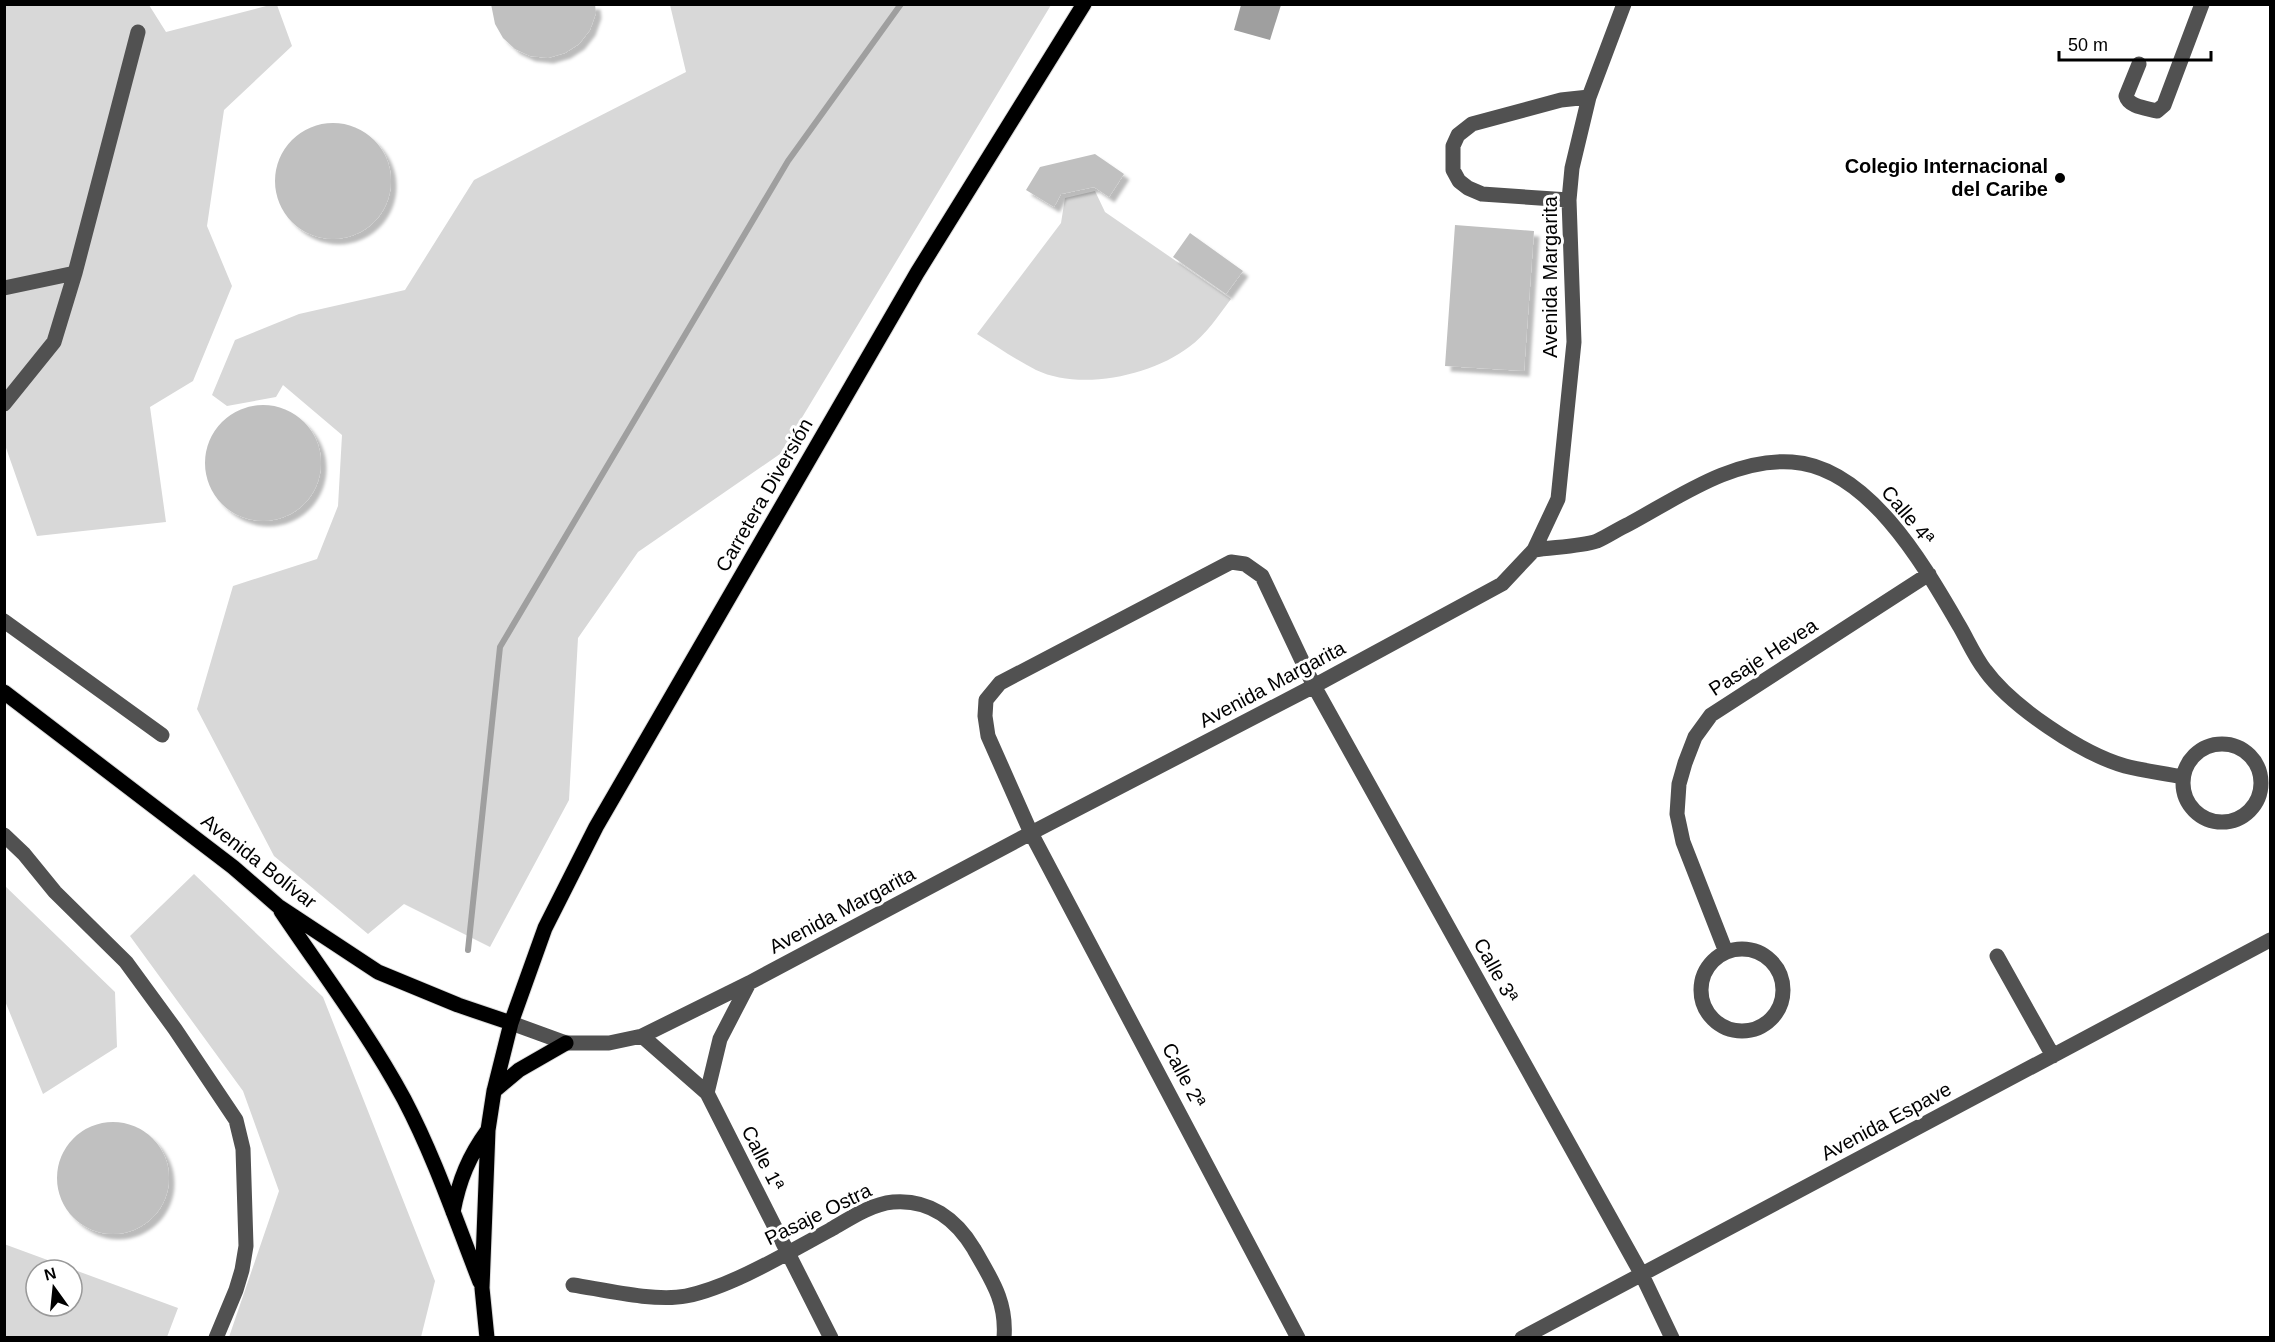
<svg xmlns="http://www.w3.org/2000/svg" width="2275" height="1342" viewBox="0 0 2275 1342" font-family="Helvetica,sans-serif">
<defs>
<filter id="shadow"><feDropShadow dx="5.5" dy="5.5" stdDeviation="1.5" flood-color="#0004"/></filter>
</defs>
<rect width="100%" height="100%" fill="#fff"/>
<!-- green -->
<path fill="#d8d8d8" fill-rule="evenodd" d="M4,5H149L166,32L270,5H277L292,46L224,110L207,226L232,286L193,381L150,407L166,522L37,536L5,445Z
M670,5H1051L780,454L638,552L578,638L569,800L490,947L404,904L368,934L274,856L197,709L233,586L317,559L338,506L342,435L283,385L276,397L227,406L212,395L235,340L299,314L405,290L474,180L686,72Z
M1095,191L1105,212L1231,299C1218,316 1206,335 1189,347C1151,376 1080,391 1036,370C1016,360 996,346 977,334L1061,223L1065,198Z
M194,874L323,997L435,1281L421,1337H229L279,1191L243,1091L130,936Z
M4,885L115,992L117,1047L43,1094L5,1001Z
M4,1244L178,1308L167,1337H5ZM36,1270H72V1306H36Z"/>
<!-- water -->
<path fill="#9f9f9f" d="M1241,5H1281L1270,40L1234,30Z"/>
<g fill="none" stroke-linecap="round" stroke-linejoin="round">
<!-- stream -->
<path stroke="#9f9f9f" stroke-width="6" d="M468,950L500,647L788,161L901,4"/>
</g>
<!-- building -->
<path fill="#c0c0c0" filter="url(#shadow)" d="M491,4H595L596,13L590,30L579,44L565,53L548,58L530,56L515,49L503,38L495,24Z
M275 181a58 58 0 1 1 116 0a58 58 0 1 1-116 0Z
M1095,154L1124,174L1109,197L1094,187L1061,194L1054,207L1026,190L1040,167Z
M1455,225L1534,231L1524,371L1445,366Z
M1190,233L1243,271L1226,294L1173,257Z
M205 463a58 58 0 1 1 116 0a58 58 0 1 1-116 0Z
M57 1178a56 56 0 1 1 112 0a56 56 0 1 1-112 0Z"/>
<g fill="none" stroke-linecap="round" stroke-linejoin="round">
<defs>
<path id="major" d="M4,692L233,867L278,906L378,972L458,1005L511,1023
M281,911C322,972 369,1034 404,1099C435,1158 456,1221 480,1282
M494,1091L519,1070L566,1043
M453,1212C459,1180 469,1156 488,1130
M487,1338L482,1288L488,1130L494,1091L511,1023L545,928L596,827L917,273L1084,4"/>
</defs>
<!-- major casing -->
<use href="#major" stroke="#dbdbdb" stroke-width="17"/>
<!-- minor -->
<path stroke="#515151" stroke-width="15" d="M2139,64L2126,96C2129,107 2146,108 2157,111L2164,105L2202,4
M1569,200L1482,194L1468,188L1459,181L1453,170V146L1458,135L1472,124L1561,100L1589,97
M4,288L75,273
M4,404L54,342L75,273L138,32
M1534,550C1552,547 1579,547 1597,541C1608,536 1618,529 1629,524C1679,497 1733,458 1792,462C1869,467 1925,567 1960,627C1968,641 1975,657 1985,670C2011,706 2082,754 2125,766C2144,771 2164,773 2183,777
M4,621L162,735
M2183 783a39 39 0 1 1 78 0a39 39 0 1 1-78 0Z
M4,835L24,854L55,892L126,962L175,1029L236,1120L243,1149L246,1246L242,1270L236,1290L216,1338
M1701 990a41 41 0 1 1 82 0a41 41 0 1 1-82 0Z
M1726,952L1683,842L1677,814L1679,784L1685,763L1695,737L1711,715L1929,574
M1997,956L2053,1056
M511,1023L566,1043H609L642,1036L749,983L1031,833L1314,686L1502,584L1534,550L1558,499L1574,342L1569,200L1572,168L1589,97L1624,4
M642,1036L707,1093L831,1338
M707,1093L720,1039L749,983
M573,1285C605,1290 655,1302 686,1296C731,1287 789,1252 830,1230C849,1219 871,1204 893,1202C929,1199 956,1219 974,1249C991,1279 1007,1301 1004,1338
M1298,1338L1031,833L988,736L985,716L986,700L1000,683L1231,562L1245,564L1262,576L1314,686L1642,1275L1672,1338
M1522,1338L2270,940"/>
<!-- major -->
<use href="#major" stroke="#000" stroke-width="15"/>
</g>
<!-- markers -->
<circle fill="#000" stroke="#fff" stroke-width="2" cx="2060" cy="178" r="6"/>
<g text-anchor="middle" stroke-width="6" stroke-linejoin="round" paint-order="stroke">
<!-- poi labels -->
<g font-size="20" font-weight="bold" fill="#000" stroke="#fff" text-anchor="end">
<text x="2048" y="173">Colegio Internacional<tspan x="2048" dy="23">del Caribe</tspan></text>
</g>
<!-- street labels -->
<g font-size="20" fill="#000" stroke="#fff">
<text transform="translate(1550 277) rotate(-90)" y="7">Avenida Margarita</text>
<text transform="translate(764 495) rotate(-60)" y="7">Carretera Diversión</text>
<text transform="translate(1908 515) rotate(50)" y="7">Calle 4ª</text>
<text transform="translate(1763 657) rotate(-33)" y="7">Pasaje Hevea</text>
<text transform="translate(1272 684) rotate(-28)" y="7">Avenida Margarita</text>
<text transform="translate(259 861) rotate(38)" y="7">Avenida Bolívar</text>
<text transform="translate(842 910) rotate(-28)" y="7">Avenida Margarita</text>
<text transform="translate(1496 970) rotate(61)" y="7">Calle 3ª</text>
<text transform="translate(1184 1075) rotate(62)" y="7">Calle 2ª</text>
<text transform="translate(1886 1121) rotate(-28)" y="7">Avenida Espave</text>
<text transform="translate(763 1158) rotate(63)" y="7">Calle 1ª</text>
<text transform="translate(818 1214) rotate(-26)" y="7">Pasaje Ostra</text>
</g>
</g>
<!-- border -->
<rect width="2275" height="1342" fill="none" stroke="#000000" stroke-width="12"/>
<!-- north arrow -->
<g transform="translate(54 1288) rotate(345)"><circle r="28" fill="#ffffff" stroke="#999999" stroke-width="1.5"/>
<path d="M0-4.5L10 22L0 15L-10 22Z" fill="#000000"/>
<text y="-9" font-size="16" font-weight="bold" text-anchor="middle" fill="#000000">N</text>
</g>
<!-- scale -->
<path d="M2059 51v9h152v-9" fill="none" stroke="#000000" stroke-width="3"/>
<text x="2068" y="51" font-size="18" fill="#000000" stroke="#ffffff" stroke-width="4.5" paint-order="stroke">50 m</text>
</svg>
